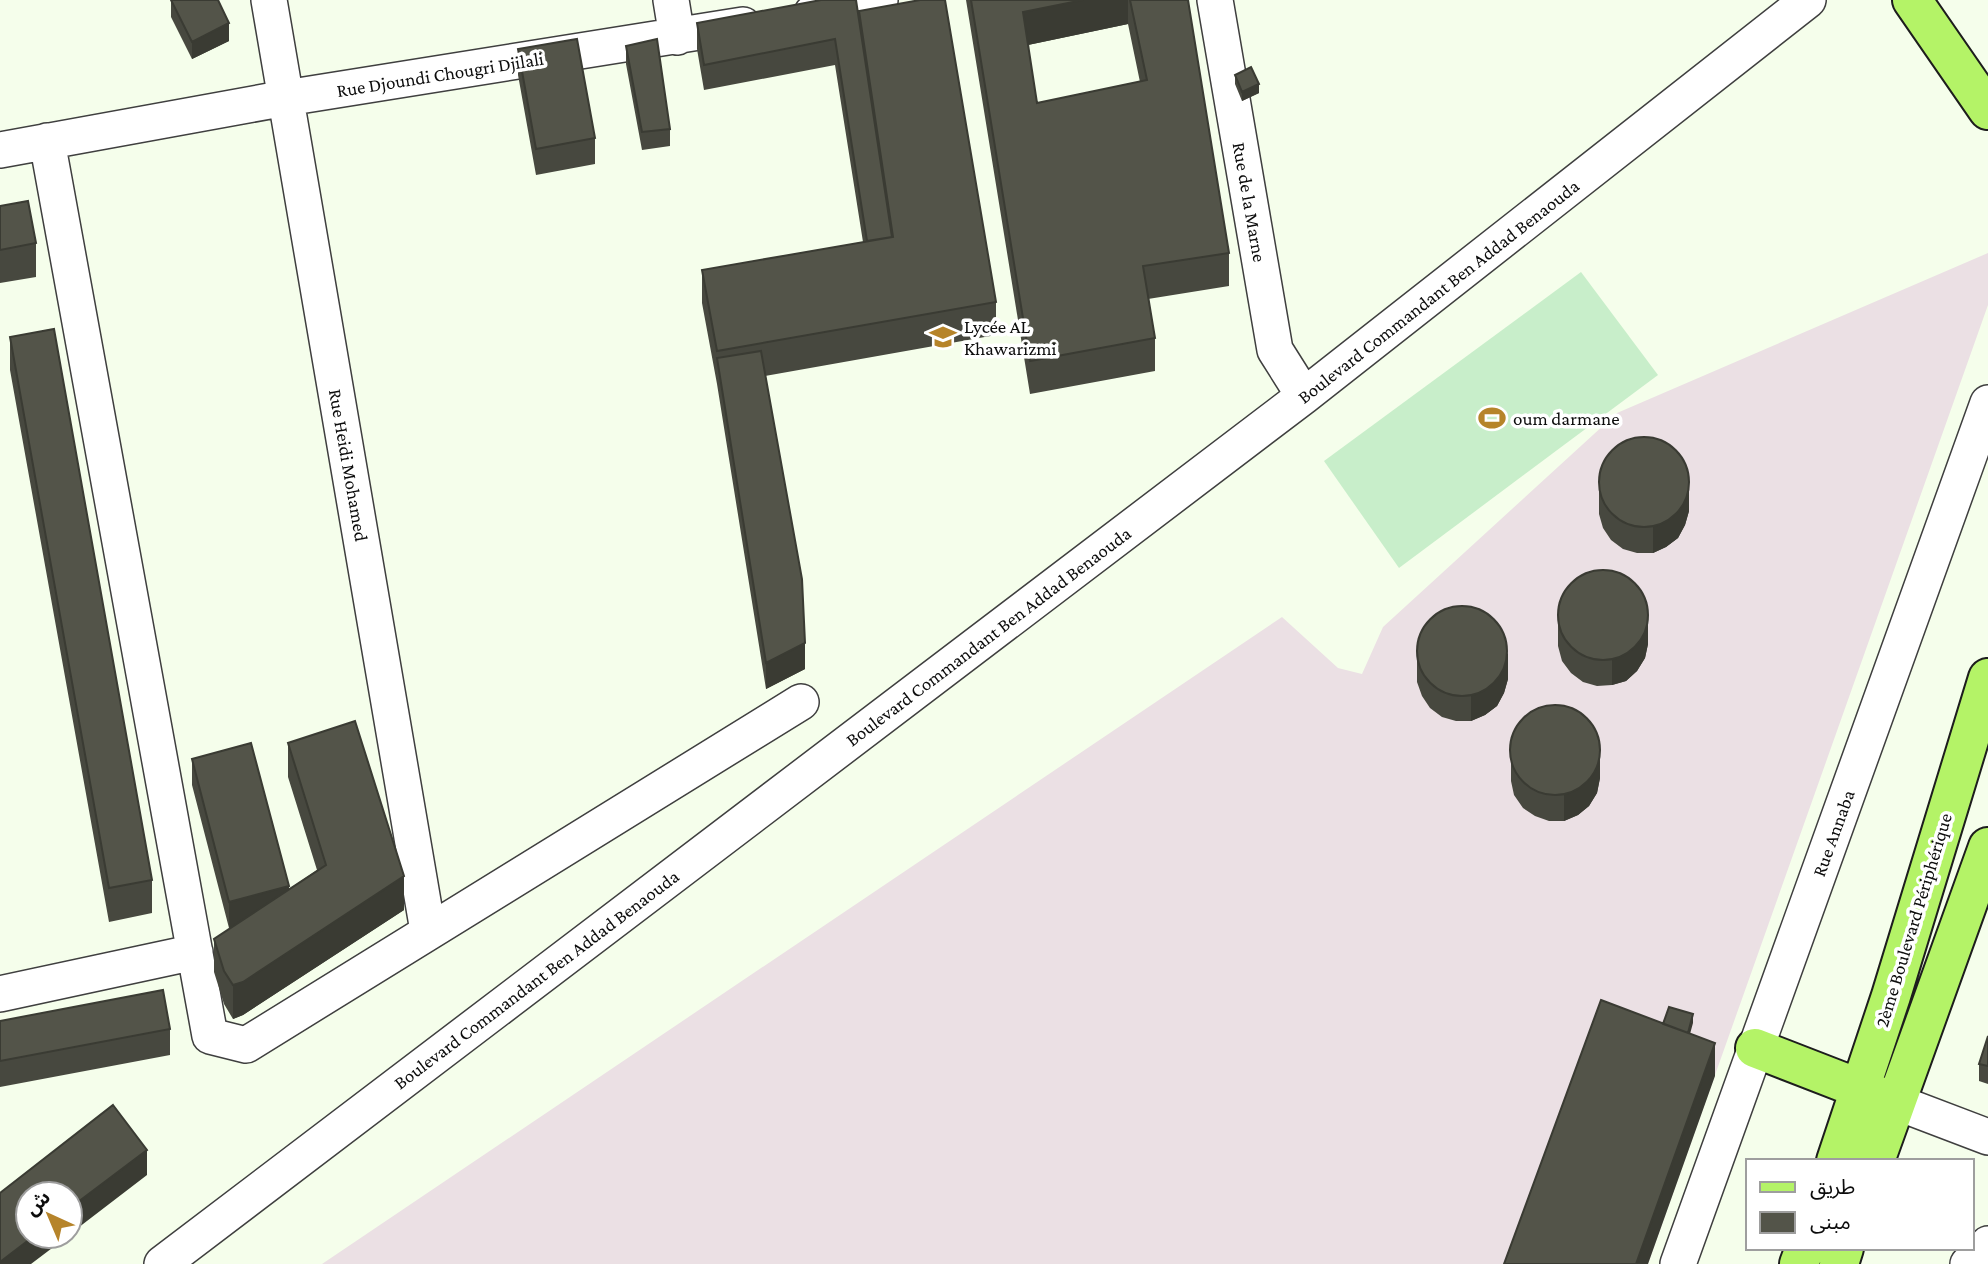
<svg xmlns="http://www.w3.org/2000/svg" width="1988" height="1264" viewBox="0 0 1988 1264" font-family="'Crimson Pro','Noto Sans Arabic',serif">
<rect width="100%" height="100%" fill="#f5feeb"/>
<!-- industrial -->
<path fill="#ebe0e4" d="M1988,253V305L1648,1264H322L1282,617L1338,668L1362,674L1383,627L1617,413Z"/>
<!-- pitch -->
<path fill="#c8eeca" d="M1581,272L1658,375L1399,568L1324,461Z"/>
<g fill="none" stroke-linecap="round" stroke-linejoin="round">
<defs>
<path id="minor" d="M269,0L428,931
M671,0L677,37
M1215,0L1275,350L1304,396
M812,13L880,0
M47,141L210,1036L246,1045L801,702
M0,150L286,98L743,25
M0,994L195,952
M1896,1102L1988,1137
M162,1264L1304,396L1808,0
M1678,1264L1988,403
M1968,1264L1988,1244"/>
<path id="major" d="M1912,0L1988,110
M1755,1048L1884,1098
M1836,1161L1891,996L1988,678
M1875,1161L1988,847
M1799,1264L1805,1248
M1839,1264L1844,1248"/>
</defs>
<!-- minor casing -->
<use href="#minor" stroke="#3f3f3f" stroke-width="38"/>
<!-- major casing -->
<use href="#major" stroke="#1d1d1d" stroke-width="42"/>
<!-- minor -->
<use href="#minor" stroke="#fff" stroke-width="35"/>
<!-- major -->
<use href="#major" stroke="#b4f367" stroke-width="38"/>
</g>
<!-- wall -->
<path fill="#47483f" fill-rule="evenodd" d="M171,0L229,41L192,59L171,17Z
M966,0H1188L1229,253V286L1148,299L1155,338V371L1030,394ZM1128,24L1140,82L1037,103L1028,45Z
M859,14L996,302V335L765,376L805,669L766,689L717,384L702,303V270L863,242L835,65L704,90L697,49V23Z
M626,46L670,129V146L642,150L626,64Z
M518,49L595,138V164L536,175L518,75Z
M1235,75L1259,93L1242,101L1235,84Z
M0,206L36,243V277L0,283Z
M10,337L152,880V913L109,922L10,370Z
M1599,488L1689,511L1685,525L1678,538L1666,547L1653,553H1637L1623,549L1611,540L1603,528L1599,514Z
M1558,621L1648,644L1645,658L1637,671L1626,681L1612,685L1597,686L1583,682L1571,673L1562,661L1558,646Z
M1417,656L1508,679L1504,693L1497,706L1485,715L1471,721H1456L1442,717L1430,708L1422,696L1417,682Z
M288,743L404,910L243,1015L233,1019L224,1004L214,972V939L232,927L229,928L192,785V759L289,889L317,870L288,777Z
M1511,756L1600,778L1597,793L1589,806L1578,815L1564,821H1549L1535,816L1523,808L1514,795L1511,781Z
M0,1021L170,1029V1055L0,1087Z
M1988,1036V1084L1979,1081V1064Z"/>
<!-- shaded-wall -->
<path fill="#3a3b33" d="M1083,0H1128V24L1023,46V12Z
M229,23V41L192,59V42Z
M1259,84V93L1242,101V92Z
M1689,485V511L1685,525L1678,538L1666,547L1653,553V527Z
M1648,618V644L1645,658L1637,671L1626,681L1612,685V660Z
M805,643V669L766,689V663Z
M1508,653V679L1504,693L1497,706L1485,715L1471,721V695Z
M1600,752V778L1597,793L1589,806L1578,815L1564,821V795Z
M404,876V910L243,1015L233,1019V985Z
M289,886V912L229,928V902Z
M1693,1014V1023L1687,1045V1036Z
M1715,1043V1076L1648,1264H1636Z
M147,1150V1175L70,1234V1208Z
M34,1236H68L31,1264H0V1262Z"/>
<!-- building -->
<path fill="#535449" stroke="#3a3b33" stroke-width="2" d="M171,0H218L229,23L192,42Z
M821,0H856L892,237L867,241L835,39L704,65L697,23Z
M920,0H945L996,302L717,351L702,270L893,237L859,11Z
M971,0H1083L1023,12L1037,103L1147,80L1130,0H1188L1229,253L1143,266L1155,338L1030,361Z
M577,39L595,138L536,149L518,49Z
M657,39L670,129L642,132L626,46Z
M1251,67L1259,84L1242,92L1235,75Z
M28,201L36,243L0,250V206Z
M54,329L152,880L109,888L10,337Z
M761,351L802,579L805,643L766,663L717,358Z
M1599 482a45 45 0 1 1 90 0a45 45 0 1 1-90 0Z
M1558 615a45 45 0 1 1 90 0a45 45 0 1 1-90 0Z
M1417 651a45 45 0 1 1 90 0a45 45 0 1 1-90 0Z
M1510 750a45 45 0 1 1 90 0a45 45 0 1 1-90 0Z
M355,721L404,876L243,982L233,985L224,971L214,939L326,865L288,743Z
M251,743L289,886L229,902L192,759Z
M163,990L170,1029L0,1061V1021Z
M1601,1000L1715,1043L1636,1264H1504Z
M1669,1007L1693,1014L1688,1033L1663,1024Z
M1988,1036V1066L1979,1064Z
M113,1105L147,1150L70,1208V1194H28V1236H34L0,1262V1193Z"/>
<!-- icons -->
<defs>
<symbol id="school-bare" viewBox="-9 -9 18 18"><path d="M0-5L7-2L0 1L-7-2ZM-4 1L0 2.5L4 1V4Q0 6-4 4Z" fill="#b6842a" stroke="#fff" stroke-width="2.5" paint-order="stroke"/></symbol>
<symbol id="stadium-bare" viewBox="-9 -9 18 18"><path d="M0-5a6.5 5 0 1 0 0 10a6.5 5 0 1 0 0-10ZM-3.5-1.8h7v3.6h-7Z" fill="#b6842a" stroke="#fff" stroke-width="2.5" paint-order="stroke"/></symbol>
</defs>
<g fill-rule="evenodd">
<use href="#school-bare" x="924" y="318" width="38" height="38"/>
<use href="#stadium-bare" x="1473" y="399" width="38" height="38"/>
</g>
<g text-anchor="middle" stroke-width="7" stroke-linejoin="round" paint-order="stroke">
<!-- street labels -->
<g font-size="19" fill="#0c0c0c" stroke="#fff">
<text transform="translate(440 74) rotate(-9)" y="7">Rue Djoundi Chougri Djilali</text>
<text transform="translate(1250 202) rotate(80)" y="7">Rue de la Marne</text>
<text transform="translate(1438 291) rotate(-38)" y="7">Boulevard Commandant Ben Addad Benaouda</text>
<text transform="translate(349 465) rotate(80)" y="7">Rue Heidi Mohamed</text>
<text transform="translate(988 636) rotate(-37)" y="7">Boulevard Commandant Ben Addad Benaouda</text>
<text transform="translate(1833 833) rotate(-70)" y="7">Rue Annaba</text>
<text transform="translate(1913 920) rotate(-73)" y="7">2ème Boulevard Périphérique</text>
<text transform="translate(536 979) rotate(-37)" y="7">Boulevard Commandant Ben Addad Benaouda</text>
</g>
<!-- poi labels -->
<g font-size="19" fill="#0c0c0c" stroke="#fff" text-anchor="start">
<text x="964" y="333">Lycée AL<tspan x="964" dy="22">Khawarizmi</tspan></text>
<text x="1513" y="425">oum darmane</text>
</g>
</g>
<!-- legend -->
<rect x="1746" y="1159" width="228" height="91" fill="#ffffff" stroke="#9e9e9e" stroke-width="2"/>
<rect x="1760" y="1182" width="35" height="10" fill="#b4f367" stroke="#9e9e9e" stroke-width="2"/>
<text x="1810" y="1194" font-size="21" fill="#0c0c0c">طريق</text>
<rect x="1760" y="1212" width="35" height="21" fill="#535449" stroke="#9e9e9e" stroke-width="2"/>
<text x="1810" y="1229" font-size="21" fill="#0c0c0c">مبنى</text>
<!-- north arrow -->
<g transform="translate(49 1215) rotate(316)"><circle r="33" fill="#ffffff" stroke="#9e9e9e" stroke-width="2"/>
<path d="M0-5L12 26L0 18L-12 26Z" fill="#b6842a"/>
<text y="-10" font-size="19" font-weight="bold" text-anchor="middle" fill="#0c0c0c">ش</text>
</g>
</svg>
